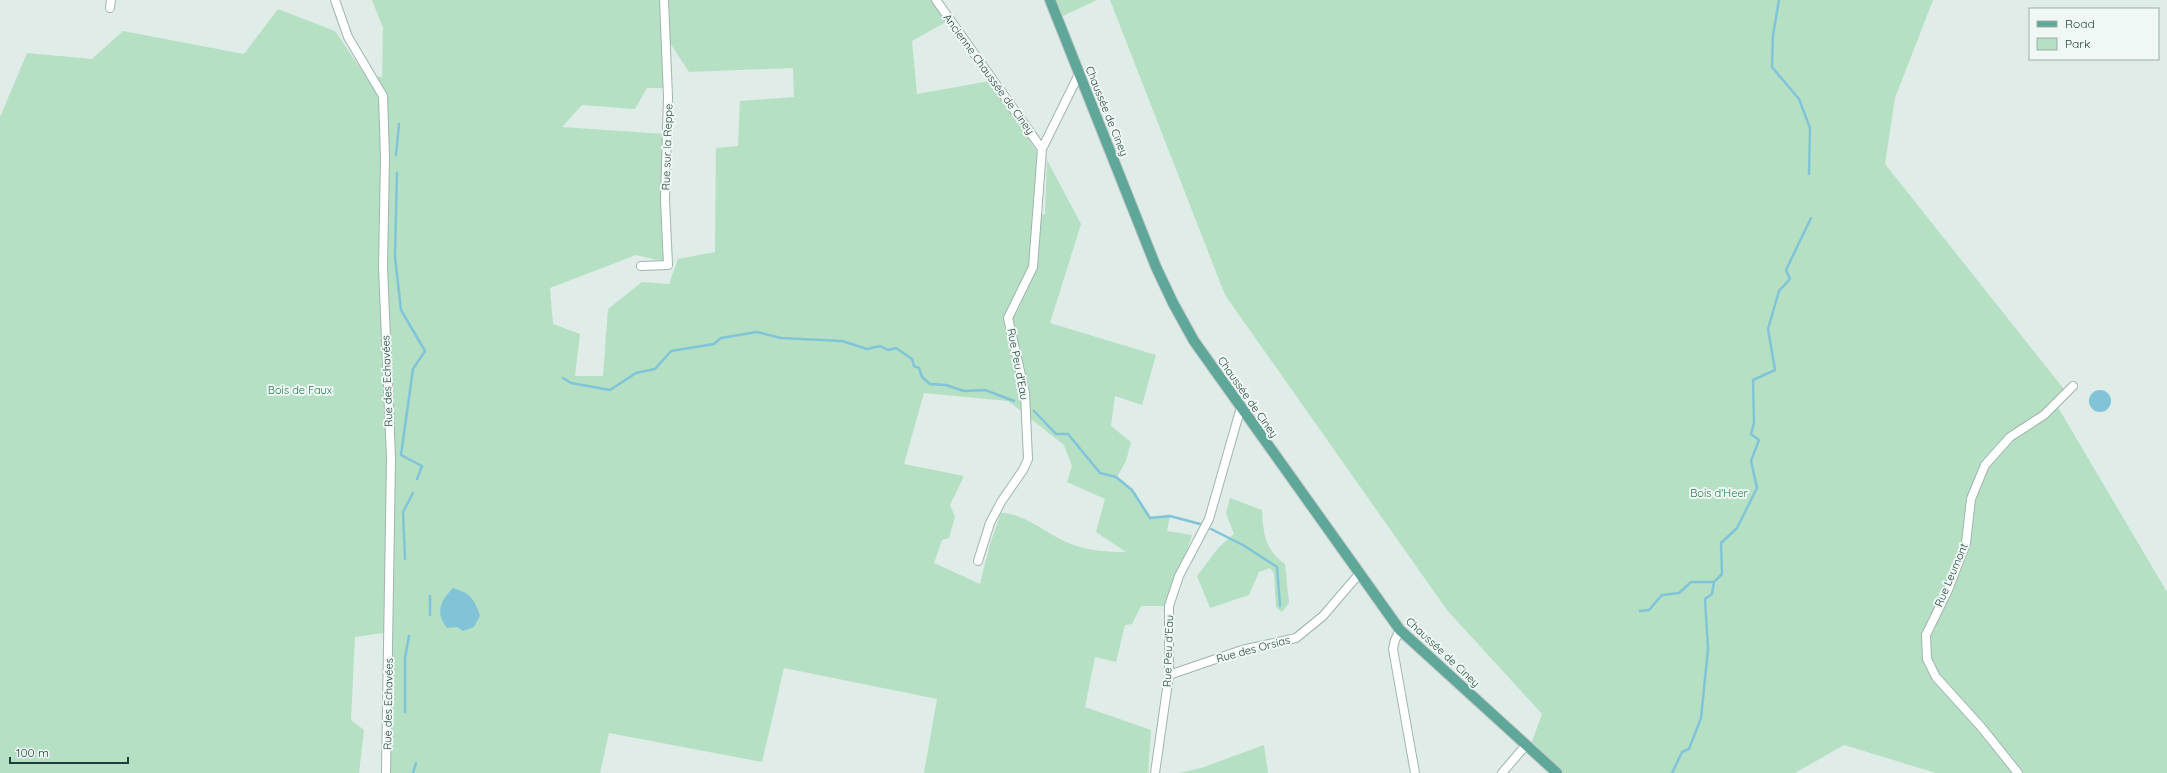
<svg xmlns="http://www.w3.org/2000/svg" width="2167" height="773" viewBox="0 0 2167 773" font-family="Quicksand,sans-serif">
<rect width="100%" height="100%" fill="#dfece7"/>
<!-- green -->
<path fill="#b5e0c4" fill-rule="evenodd" d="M372,0H661L664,88H647L635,109L582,105L562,127L664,134L666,262L636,255L550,288L553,324L580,334L575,376H603L608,309L642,282L669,284L678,259L715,252L716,148L738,146L740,101L794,97L793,68L689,72L670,43L669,0H931L946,22L912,41L917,94L990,81L1037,152L1038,163L1034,216L1045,214L1047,160L1081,224L1050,323L1156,355L1142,405L1115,396L1111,426L1131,442L1126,461L1117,477L1132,490L1150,518L1170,516L1167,531L1192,535L1169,606H1141L1132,624L1125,625L1116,662L1095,657L1085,707L1151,730L1148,773H924L937,699L784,668L762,762L609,733L600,773H386L389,632L355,637L351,720L364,730L359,773H0V117L27,53L92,59L123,31L244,54L278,9L335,31L365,75L382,77L383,28ZM924,393L1008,401L1064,445L1072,466L1067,482L1105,499L1096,532L1126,552C1107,552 1089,551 1071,544C1047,535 1027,514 1001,513L990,544L980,584L934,563L942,540L949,538L955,517L950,505L964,476L904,464Z
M1056,0H1097L1063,16Z
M1110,0H1933L1895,98L1885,164L2067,393L2056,404L2167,592V773H1936L1844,745L1795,773H1561L1531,744L1542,714L1447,610L1225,295Z
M1230,498L1262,510C1263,533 1265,550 1285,564L1289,603L1282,612L1276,607L1274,573L1270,568L1259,572L1249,595L1210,608L1197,576L1219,547L1234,534L1226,513Z
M1264,745L1268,773H1179L1201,768Z"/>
<!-- water -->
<path fill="#81c4d8" d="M2089 401a11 11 0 1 1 22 0a11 11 0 1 1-22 0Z
M453,588C470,593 475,599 480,616L474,627L463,631L457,627L447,628C435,613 440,601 453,588Z"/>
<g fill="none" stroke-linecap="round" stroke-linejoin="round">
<!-- stream -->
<path stroke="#81c4d8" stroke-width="2.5" d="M1779,0L1773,35L1772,67L1799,99L1810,128L1809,174
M396,155L399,124
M397,173L395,257L401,310L425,351L413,369L401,455L422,466L417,479
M563,378L571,383L610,390L636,373L655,369L671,351L714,344L721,338L757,332L781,338L842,341L867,349L880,346L888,350L896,348L912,359L914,366L919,368L922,377L930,384L946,385L964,391L985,390L1014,401
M1034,411L1056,434H1068L1100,473L1116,477L1132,490L1150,518L1170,516L1200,524
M1211,529L1243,545L1277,567L1280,606
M405,559L403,512L413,493
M430,596V615
M1640,611L1649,610L1662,595L1679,593L1691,582H1714
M405,712V658L409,636
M413,773L416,763
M1672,773L1682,752L1689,749L1701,718L1708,649L1705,599L1712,594L1714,582L1722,574L1721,543L1737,528L1757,488L1751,461L1759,440L1751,434L1754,423L1753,380L1775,370L1768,329L1779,291L1790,279L1786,270L1811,218"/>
<defs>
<path id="minor" d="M335,0L348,37L383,96L385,158L383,267L391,458L386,773
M936,0L1042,149
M110,8L111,0
M641,266L668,265L665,200L668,97L664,0
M978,561L990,523L1001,502L1023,470L1028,459L1025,393L1008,318L1033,267L1042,149L1079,74
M1400,630L1395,640L1393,649L1415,773
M1169,675L1242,650L1296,638L1323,616L1359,574
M1155,773L1169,675V606L1179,576L1209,519L1241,407
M1502,773L1526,745
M2018,773L1982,728L1936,677L1927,659L1926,635L1948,590L1966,543L1971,499L1985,465L2010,437L2044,415L2073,386"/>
<path id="major" d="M1050,0L1156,267L1173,303L1194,341L1400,630L1557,773"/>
</defs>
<!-- minor casing -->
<use href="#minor" stroke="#a1b4af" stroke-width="10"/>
<!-- major casing -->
<use href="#major" stroke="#c0c9c7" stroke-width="12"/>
<!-- minor -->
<use href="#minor" stroke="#fff" stroke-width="8"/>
<!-- major -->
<use href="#major" stroke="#5fa799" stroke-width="10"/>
</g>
<g text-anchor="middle" stroke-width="4" stroke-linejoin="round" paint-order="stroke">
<!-- street labels -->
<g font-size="11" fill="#1e3e38" stroke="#f0f8f5">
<text transform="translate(989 74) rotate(54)" y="4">Ancienne Chaussée de Ciney</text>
<text transform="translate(1107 111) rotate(68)" y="4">Chaussée de Ciney</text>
<text transform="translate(667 147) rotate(-88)" y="4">Rue sur la Reppe</text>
<text transform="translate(1018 364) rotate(79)" y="4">Rue Peu d'Eau</text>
<text transform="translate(387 381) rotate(-92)" y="4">Rue des Echavées</text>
<text transform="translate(1248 397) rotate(55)" y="4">Chaussée de Ciney</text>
<text transform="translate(1951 575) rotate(-67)" y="4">Rue Leumont</text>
<text transform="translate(1253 649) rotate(-15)" y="4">Rue des Orsias</text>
<text transform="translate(1168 651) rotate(-88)" y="4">Rue Peu d'Eau</text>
<text transform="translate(1443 652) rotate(43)" y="4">Chaussée de Ciney</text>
<text transform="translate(388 704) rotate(-89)" y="4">Rue des Echavées</text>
</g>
<!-- park labels -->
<g font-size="11" fill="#24794b" stroke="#f0f8f5">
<text x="300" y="394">Bois de Faux</text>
<text x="1719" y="497">Bois d'Heer</text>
</g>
</g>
<!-- legend -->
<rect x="2029" y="8" width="130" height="52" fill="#f0f8f5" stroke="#9caea9"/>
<rect x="2037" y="21" width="20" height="6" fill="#5fa799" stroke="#9caea9"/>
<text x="2065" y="28" font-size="12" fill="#1e3e38">Road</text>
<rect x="2037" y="38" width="20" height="12" fill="#b5e0c4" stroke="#9caea9"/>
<text x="2065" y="48" font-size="12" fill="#1e3e38">Park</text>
<!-- scale -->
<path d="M10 757v6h118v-6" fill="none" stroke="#1e3e38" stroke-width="2"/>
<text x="16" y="757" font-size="12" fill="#1e3e38" stroke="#f0f8f5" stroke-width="3" paint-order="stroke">100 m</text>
</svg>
